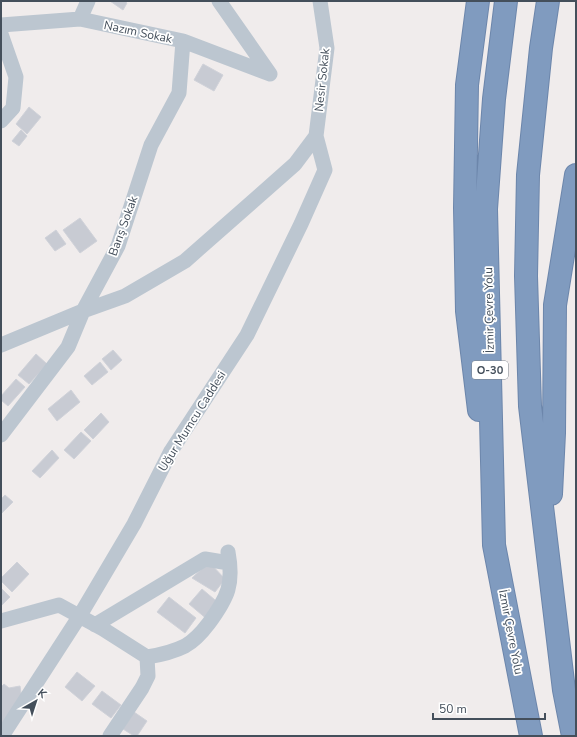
<svg xmlns="http://www.w3.org/2000/svg" width="577" height="737" viewBox="0 0 577 737" font-family="'Nunito Sans',sans-serif">
<rect width="100%" height="100%" fill="#f0ecec"/>
<!-- building -->
<path fill="#c8cbd3" stroke="#d0d2d9" d="M110,1H125L127,3L123,10Z
M203,64L223,75L214,91L194,80Z
M29,107L41,117L27,134L16,124Z
M21,130L27,136L19,146L12,141Z
M80,218L97,241L80,253L63,230Z
M56,230L66,244L55,251L45,238Z
M113,350L122,360L111,370L102,359Z
M36,354L47,364L29,384L18,375Z
M100,362L108,372L92,385L84,376Z
M16,379L25,387L8,406L1,400V396Z
M71,390L80,402L57,421L48,409Z
M101,413L109,422L93,439L84,430Z
M81,432L91,441L74,459L64,450Z
M52,450L59,458L40,478L32,471Z
M5,495L13,502L2,513L1,499Z
M17,562L29,574L12,592L1,581V578Z
M209,562L225,579L215,592L192,578Z
M1,588L10,597L1,606Z
M202,589L221,605L208,620L189,604Z
M169,597L196,618L185,633L157,612Z
M77,672L95,686L82,701L65,687Z
M4,684L9,688L20,686L22,700L6,725L1,721V687Z
M102,691L121,705L111,718L92,704Z
M134,712L147,721L137,736H134L123,729Z"/>
<g fill="none" stroke-linecap="round" stroke-linejoin="round">
<defs>
<path id="motorway" d="M478,1L467,85L465,208L467,311L479,410
M506,1L494,99L486,209L494,545L531,736
M548,1L541,48L528,175L526,276L530,406L564,690L573,736
M551,494L554,433L555,305L576,175"/>
</defs>
<!-- motorway casing -->
<use href="#motorway" stroke="#6c86ab" stroke-width="24"/>
<!-- minor -->
<path stroke="#bcc6d0" stroke-width="15" d="M219,1L270,74
M80,19L88,1
M1,25L80,19L183,41L270,74
M1,34L16,77L13,108L1,121
M1,345L83,311L125,296L185,261L295,164L316,136
M1,435L68,347L83,311L118,246L151,145L179,93L183,41
M1,621L59,605L103,629L147,657L148,676L142,688L110,736
M95,625L205,559L229,563
M147,657C160,655 173,652 185,646C194,641 203,631 209,623C228,597 234,584 228,552
M2,736L79,617L134,524L171,451L247,335L301,224L325,170L316,136L327,48L320,1"/>
<!-- motorway -->
<use href="#motorway" stroke="#809bbf" stroke-width="22"/>
</g>
<g text-anchor="middle" stroke-width="3.5" stroke-linejoin="round" paint-order="stroke">
<!-- shield labels -->
<rect fill="#fff" stroke="#7c848c" stroke-width="1" x="472" y="361" width="36" height="18" rx="3"/>
<g font-size="11" font-weight="bold" fill="#444f5b">
<text x="490" y="374">O-30</text>
</g>
<!-- street labels -->
<g font-size="12" fill="#444f5b" stroke="#fff">
<text transform="translate(138 32) rotate(12)" y="4">Nazım Sokak</text>
<text transform="translate(322 80) rotate(-84)" y="4">Nesir Sokak</text>
<text transform="translate(123 226) rotate(-70)" y="4">Barış Sokak</text>
<text transform="translate(489 310) rotate(-91)" y="4">İzmir Çevre Yolu</text>
<text transform="translate(192 421) rotate(-58)" y="4">Uğur Mumcu Caddesi</text>
<text transform="translate(511 632) rotate(79)" y="4">İzmir Çevre Yolu</text>
</g>
</g>
<!-- border -->
<rect width="577" height="737" fill="none" stroke="#444f5b" stroke-width="4"/>
<!-- north arrow -->
<g transform="translate(36 701) rotate(39)" stroke="#ffffff" stroke-width="3" paint-order="stroke">
<path d="M0-3L7 15L0 10L-7 15Z" fill="#444f5b"/>
<text y="-6" font-size="11" font-weight="bold" text-anchor="middle" fill="#444f5b">K</text>
</g>
<!-- scale -->
<path d="M433 713v6h112v-6" fill="none" stroke="#444f5b" stroke-width="2"/>
<text x="439" y="713" font-size="12" fill="#444f5b" stroke="#ffffff" stroke-width="3" paint-order="stroke">50 m</text>
</svg>
